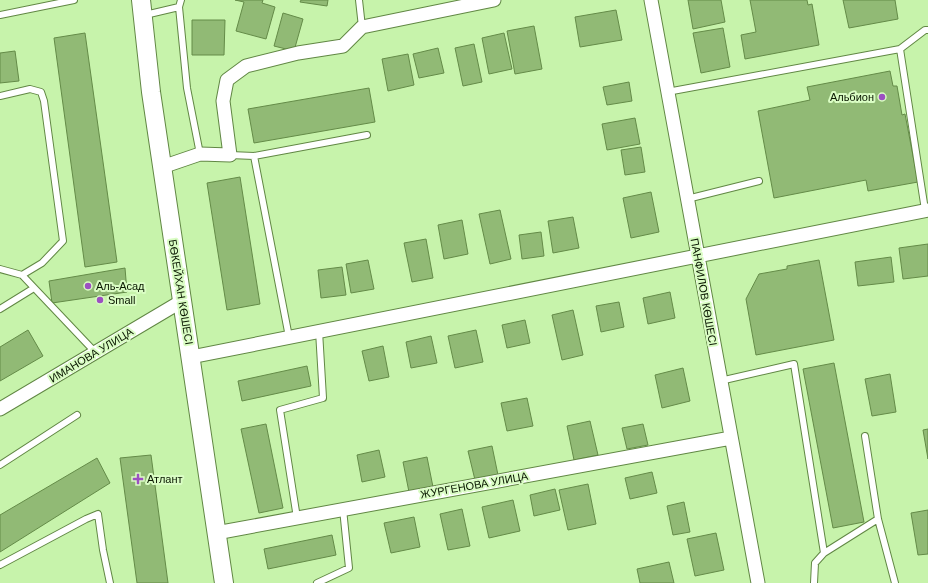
<svg xmlns="http://www.w3.org/2000/svg" width="928" height="583" viewBox="0 0 928 583" font-family="Helvetica,sans-serif">
<rect width="100%" height="100%" fill="#c7f3ab"/>
<!-- building -->
<path fill="#91ba75" stroke="#648b48" d="M235,0H263L262,3L275,7L266,39L236,31L244,2Z
M301,0H328L327,6L300,2Z
M688,0H721L725,22L693,29Z
M750,0H807L808,5L812,4L819,45L745,59L741,35L756,32Z
M843,0H895L898,19L849,28Z
M616,10L622,40L580,47L575,17Z
M283,13L303,19L294,51L274,46Z
M192,20H225L224,55H192Z
M534,26L542,69L515,74L507,31Z
M723,28L730,67L701,73L693,33Z
M85,33L117,262L85,267L54,38Z
M504,33L512,69L489,74L482,38Z
M474,44L482,82L463,86L455,48Z
M438,48L444,73L419,78L413,54Z
M15,51L19,81L0,83V53Z
M408,54L414,85L388,91L382,59Z
M890,71L893,86H897L902,115L905,114L918,182L868,191L866,180L774,198L758,111L810,100L807,87Z
M629,82L632,101L607,105L603,87Z
M369,88L375,122L254,143L248,109Z
M635,118L640,144L607,150L602,124Z
M641,147L645,172L625,175L621,150Z
M240,177L260,304L227,310L207,183Z
M651,192L659,232L631,238L623,198Z
M500,210L511,259L490,264L479,214Z
M573,217L579,248L553,253L548,221Z
M462,220L468,254L444,259L438,225Z
M541,232L544,256L522,259L519,235Z
M426,239L433,278L412,282L404,243Z
M928,244V276L903,279L899,248Z
M891,257L894,282L858,286L855,262Z
M368,260L374,289L351,293L346,264Z
M819,260L834,340L756,355L746,299L759,274L787,269V266Z
M342,267L346,295L321,298L318,270Z
M125,268L127,292L52,303L49,281Z
M670,292L675,318L648,324L643,298Z
M619,302L624,327L601,332L596,306Z
M573,310L583,355L562,360L552,315Z
M525,320L530,343L507,348L502,325Z
M28,330L43,356L0,381V347Z
M476,330L483,362L455,368L448,336Z
M431,336L437,363L411,368L406,342Z
M383,346L389,377L369,381L362,351Z
M834,363L864,522L833,528L803,369Z
M307,366L311,386L242,401L238,381Z
M683,368L690,401L662,408L655,375Z
M890,374L896,412L872,416L865,379Z
M527,398L533,426L507,431L501,403Z
M590,421L598,455L574,460L567,426Z
M266,424L283,508L259,513L241,429Z
M643,424L648,445L627,449L622,428Z
M928,429V459L923,430Z
M492,446L498,475L475,480L468,451Z
M379,450L385,477L362,482L357,455Z
M151,455L168,583H137L120,458Z
M427,457L433,487L409,492L403,462Z
M97,458L110,483L0,552V515Z
M652,472L657,493L630,499L625,478Z
M588,484L596,524L568,530L559,490Z
M555,489L560,510L534,516L530,495Z
M513,500L520,531L489,538L482,507Z
M684,502L690,532L673,535L667,506Z
M462,509L470,546L448,550L440,514Z
M928,510V554L918,555L911,513Z
M414,517L420,547L391,553L384,523Z
M716,533L724,570L695,576L687,539Z
M332,535L336,555L268,569L264,549Z
M669,562L674,583H640L637,569Z"/>
<g fill="none" stroke-linecap="round" stroke-linejoin="round">
<defs>
<path id="lane" d="M359,0L362,27
M179,7L187,88L200,154
M0,15L74,0
M145,15L179,7L181,0
M900,49L925,30H928
M667,92L900,49L925,210
M0,96L30,89L41,92L44,101L63,241L42,263L22,275
M230,155L254,156L289,337
M254,156L367,135
M687,199L759,181
M0,269L22,275L95,352
M0,309L34,288
M720,381L794,364L824,553L815,563L814,583
M865,436L878,519L895,583
M0,465L77,415
M297,518L280,410L323,398L319,331
M824,553L878,519
M0,565L86,519L98,514L103,550L110,583
M317,583L349,568L343,509"/>
<path id="street" d="M651,0L758,583
M162,167L200,154L230,155L223,101L227,80L246,66L298,53L343,46L362,27L494,0
M191,357L928,210
M0,409L182,301
M216,533L731,438"/>
<path id="secondary" d="M141,0L151,92L224,583"/>
</defs>
<!-- lane casing -->
<use href="#lane" stroke="#618744" stroke-width="8"/>
<!-- street casing -->
<use href="#street" stroke="#618744" stroke-width="15"/>
<!-- secondary casing -->
<use href="#secondary" stroke="#618744" stroke-width="20"/>
<!-- lane -->
<use href="#lane" stroke="#fff" stroke-width="6"/>
<!-- street -->
<use href="#street" stroke="#fff" stroke-width="13"/>
<!-- secondary -->
<use href="#secondary" stroke="#fff" stroke-width="18"/>
</g>
<!-- markers -->
<g fill="#9c50c1" stroke="#dafdc4" stroke-width="1.5">
<circle cx="882" cy="97" r="4"/>
<circle cx="88" cy="286" r="4"/>
<circle cx="100" cy="300" r="4"/>
<path d="M136 473h4v4h4v4h-4v4h-4v-4h-4v-4h4z"/>
</g>
<g text-anchor="middle" stroke-width="4" stroke-linejoin="round" paint-order="stroke">
<!-- poi labels -->
<g font-size="11" fill="#091700" stroke="#dafdc4" text-anchor="start">
<text x="874" y="101" text-anchor="end">Альбион</text>
<text x="96" y="290">Аль-Асад</text>
<text x="108" y="304">Small</text>
<text x="147" y="483">Атлант</text>
</g>
<!-- street labels -->
<g font-size="11" fill="#091700" stroke="#dafdc4">
<text transform="translate(181 292) rotate(81)" y="4">БӨКЕЙХАН КӨШЕСІ</text>
<text transform="translate(704 292) rotate(80)" y="4">ПАНФИЛОВ КӨШЕСІ</text>
<text transform="translate(91 355) rotate(-31)" y="4">ИМАНОВА УЛИЦА</text>
<text transform="translate(474 485) rotate(-10)" y="4">ЖУРГЕНОВА УЛИЦА</text>
</g>
</g>
</svg>
